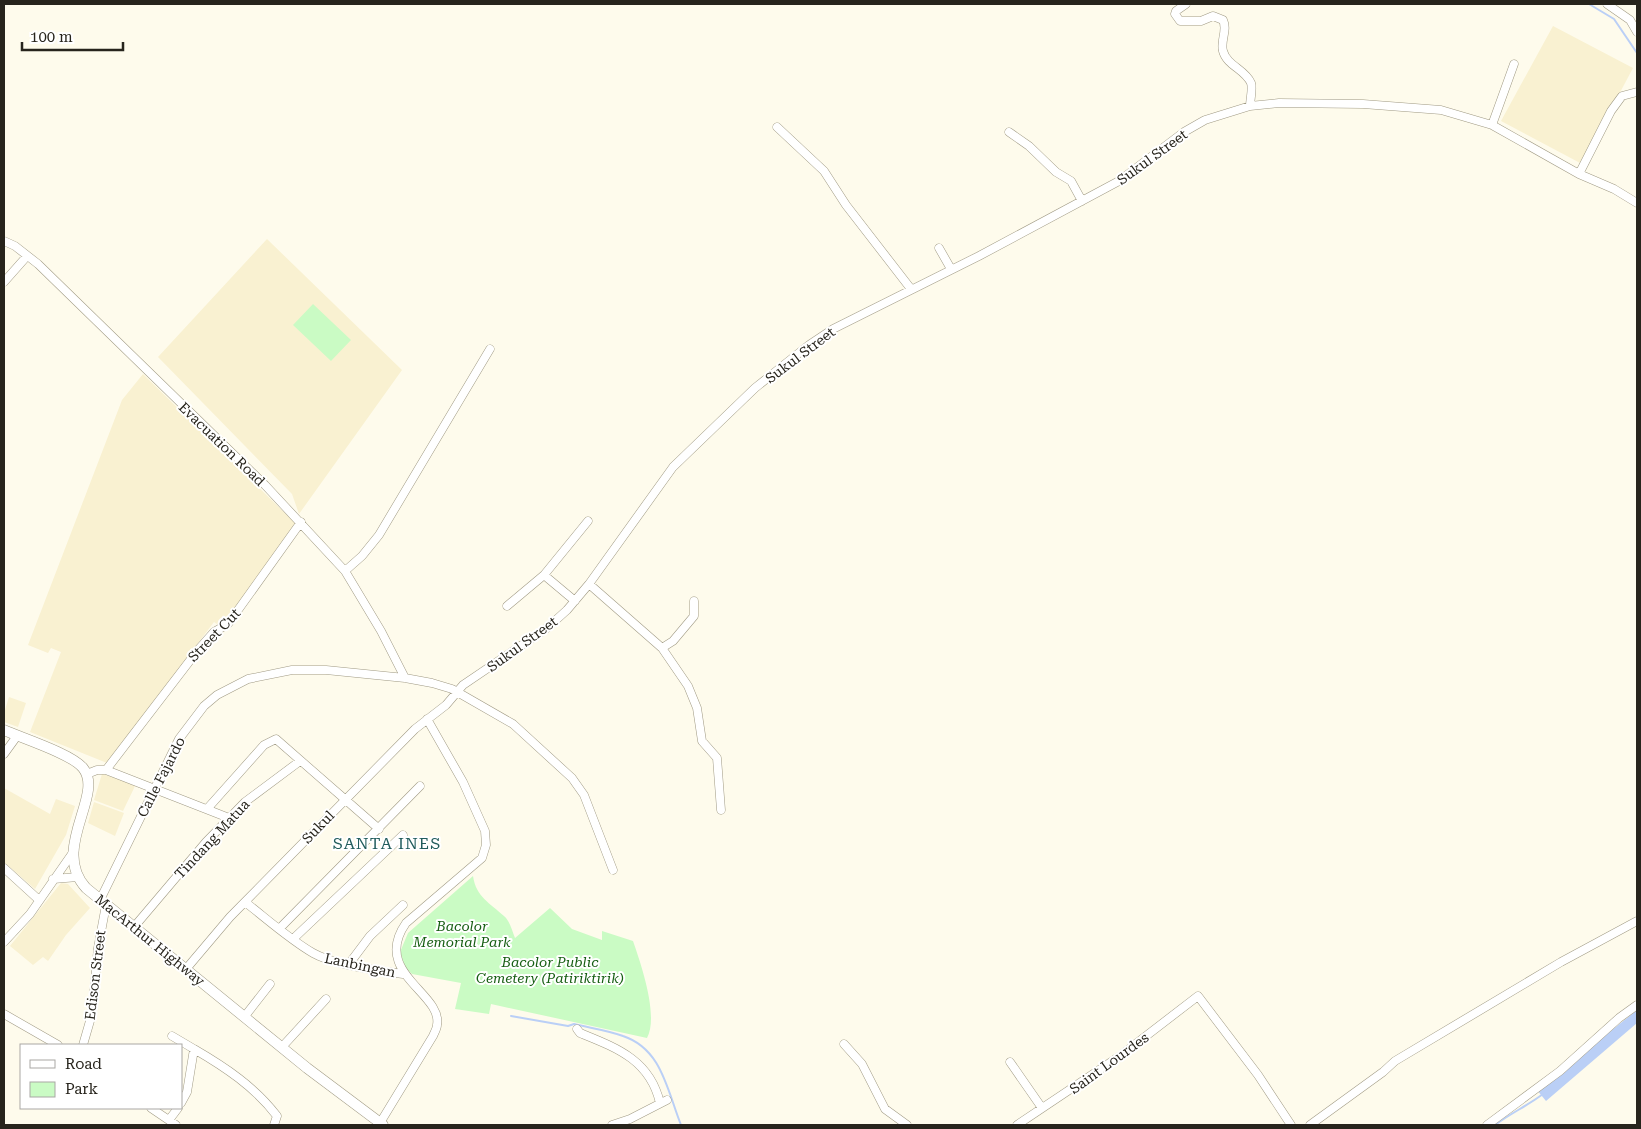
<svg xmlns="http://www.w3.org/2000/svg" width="1641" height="1129" viewBox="0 0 1641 1129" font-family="'Roboto Serif',serif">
<rect width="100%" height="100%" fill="#fefbec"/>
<!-- built -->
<path fill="#f9f1d1" d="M1553,26L1633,68L1582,164L1501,121Z
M267,239L402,370L299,514L292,494L158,357Z
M143,374L296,524L230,618L220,626L214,622L107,763L30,732L61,652L51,648L48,653L28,645L122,400Z
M9,697L26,703L18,727L4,722V713Z
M102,774L136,784L123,811L94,800Z
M4,788L50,814L56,799L75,806L66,835L35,889L4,862Z
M94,802L124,813L115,836L88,823Z
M61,883L68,884L90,908L66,935L48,961L43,957L33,965L10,946Z"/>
<!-- green -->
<path fill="#cafbc4" d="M313,304L351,340L331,361L293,325Z
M473,876C476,897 490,903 504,916C510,921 512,931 515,938L550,908L572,929L602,940V931L633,941C641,964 659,1016 647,1038L491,1004L489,1014L455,1009L461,983L412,974L405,967L400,952L408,933Z"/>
<!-- water -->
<path fill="#bacff6" d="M1637,1010V1023L1546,1101L1537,1090Z"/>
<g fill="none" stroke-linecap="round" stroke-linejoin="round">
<!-- stream -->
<path stroke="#bacff6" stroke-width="2" d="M1589,4L1614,19L1637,53
M511,1016L568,1026L574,1024C590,1028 607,1030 623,1036C662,1049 667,1090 681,1125
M1495,1125C1511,1113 1527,1106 1543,1094"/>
<defs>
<path id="minor" d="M1186,4L1176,11L1175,14L1180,21H1201L1213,16L1223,20C1228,30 1220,41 1223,51C1227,66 1245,69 1251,83C1253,89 1250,100 1250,106
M1607,4L1630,20L1637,32
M1492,125L1514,64
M777,127L824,171L846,205L911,289
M1009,132L1029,146L1056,172L1071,181L1082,201
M1579,174L1611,111L1622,96L1637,92
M4,241L15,246L38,264L265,485L345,571L381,631L405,678
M939,248L951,269
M4,282L27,256
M345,571L362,556L379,535L490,349
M544,575L575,601
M589,584L662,648L688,686L697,708L702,741L717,758L721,810
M507,606L544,575L588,521
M662,648L673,641L694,616V601
M4,754L17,736
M106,770L198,650L214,632L228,624L301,522
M87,774L97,770H106L229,818
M207,809L264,745L276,739L379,829
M4,868L39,900
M53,879L78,877
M100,900L179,739L204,706L217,695L248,679L292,670H326L405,678L432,683L452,689L513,724L572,778L584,795L613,870
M245,902C267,919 289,939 313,953C334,965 379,971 403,974
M134,927L206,842L245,802L300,761
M279,929L420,786
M293,939L403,835
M4,942L30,914L74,851
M349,964L370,936L403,905
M186,969L230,917L415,729L446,705L463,685L547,628L567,610L589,584L673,467L755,388L809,345L833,329L979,256L1119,181L1184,132L1205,120L1250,106L1279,103L1363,104L1441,110L1492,125L1579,174L1614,189L1637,203
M4,1014L58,1045
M245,1016L270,984
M577,1029L580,1033C617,1048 650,1060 660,1103
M172,1036L194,1049L187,1092L181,1103
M844,1044L862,1064L885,1109L907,1125
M83,1045L92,1014L98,948L106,905
M282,1047L326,999
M194,1049C225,1067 255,1087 277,1116L274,1125
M1010,1062L1042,1108
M151,1108L176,1125
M169,1120L178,1108
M380,1123L433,1036C434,1033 437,1029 437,1025C443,993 371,973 406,923L482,858L486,845L485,831L463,782L427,719
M612,1125L630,1119L667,1100
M1017,1125L1120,1056L1198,996L1258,1075L1291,1125
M1310,1125L1383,1072L1395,1061L1561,962L1637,921
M1487,1125L1560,1071L1619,1018L1637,1005"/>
<path id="major" d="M4,730C22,738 72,754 83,768C105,795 50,848 86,888L307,1068L383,1125"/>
</defs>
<!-- minor casing -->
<use href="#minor" stroke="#a09a84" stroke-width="9"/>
<!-- major casing -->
<use href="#major" stroke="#a09a84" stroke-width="11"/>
<!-- minor -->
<use href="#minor" stroke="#fff" stroke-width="8"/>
<!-- major -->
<use href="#major" stroke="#fff" stroke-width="10"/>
</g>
<g text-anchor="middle" stroke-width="4" stroke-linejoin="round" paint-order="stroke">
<!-- street labels -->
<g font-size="14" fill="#27241c" stroke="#fff">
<text transform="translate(1152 157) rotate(-36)" y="5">Sukul Street</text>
<text transform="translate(800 355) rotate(-37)" y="5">Sukul Street</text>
<text transform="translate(222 444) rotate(44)" y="5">Evacuation Road</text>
<text transform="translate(214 635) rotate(-46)" y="5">Street Cut</text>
<text transform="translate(522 644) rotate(-36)" y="5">Sukul Street</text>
<text transform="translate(161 777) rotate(-63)" y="5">Calle Fajardo</text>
<text transform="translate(318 827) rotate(-46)" y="5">Sukul</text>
<text transform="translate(212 839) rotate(-47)" y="5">Tindang Matua</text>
<text transform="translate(150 940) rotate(39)" y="5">MacArthur Highway</text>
<text transform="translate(360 965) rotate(12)" y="5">Lanbingan</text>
<text transform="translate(95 975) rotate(-83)" y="5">Edison Street</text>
<text transform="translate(1109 1063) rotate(-36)" y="5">Saint Lourdes</text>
</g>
<!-- park labels -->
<g font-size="14" font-style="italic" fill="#165e12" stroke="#fff">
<text x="462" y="931">Bacolor<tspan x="462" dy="16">Memorial Park</tspan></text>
<text x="550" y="967">Bacolor Public<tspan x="550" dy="16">Cemetery (Patiriktirik)</tspan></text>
</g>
<!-- quarter labels -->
<g font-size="16" letter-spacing="1" fill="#215c5c" stroke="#fff">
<text x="387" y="849">SANTA INES</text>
</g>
</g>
<!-- border -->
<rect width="1641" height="1129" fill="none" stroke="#27241c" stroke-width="10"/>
<!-- legend -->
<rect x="20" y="1044" width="162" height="65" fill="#ffffff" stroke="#a9a7a4"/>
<rect x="30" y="1060" width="25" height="8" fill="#ffffff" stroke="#a9a7a4"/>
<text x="65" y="1069" font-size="15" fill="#27241c">Road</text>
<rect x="30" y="1082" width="25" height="15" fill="#cafbc4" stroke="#a9a7a4"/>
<text x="65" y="1094" font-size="15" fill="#27241c">Park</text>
<!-- scale -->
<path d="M22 42v8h101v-8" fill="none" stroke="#27241c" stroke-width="2.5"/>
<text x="30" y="42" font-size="15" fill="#27241c" stroke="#ffffff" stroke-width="4" paint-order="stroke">100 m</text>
</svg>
